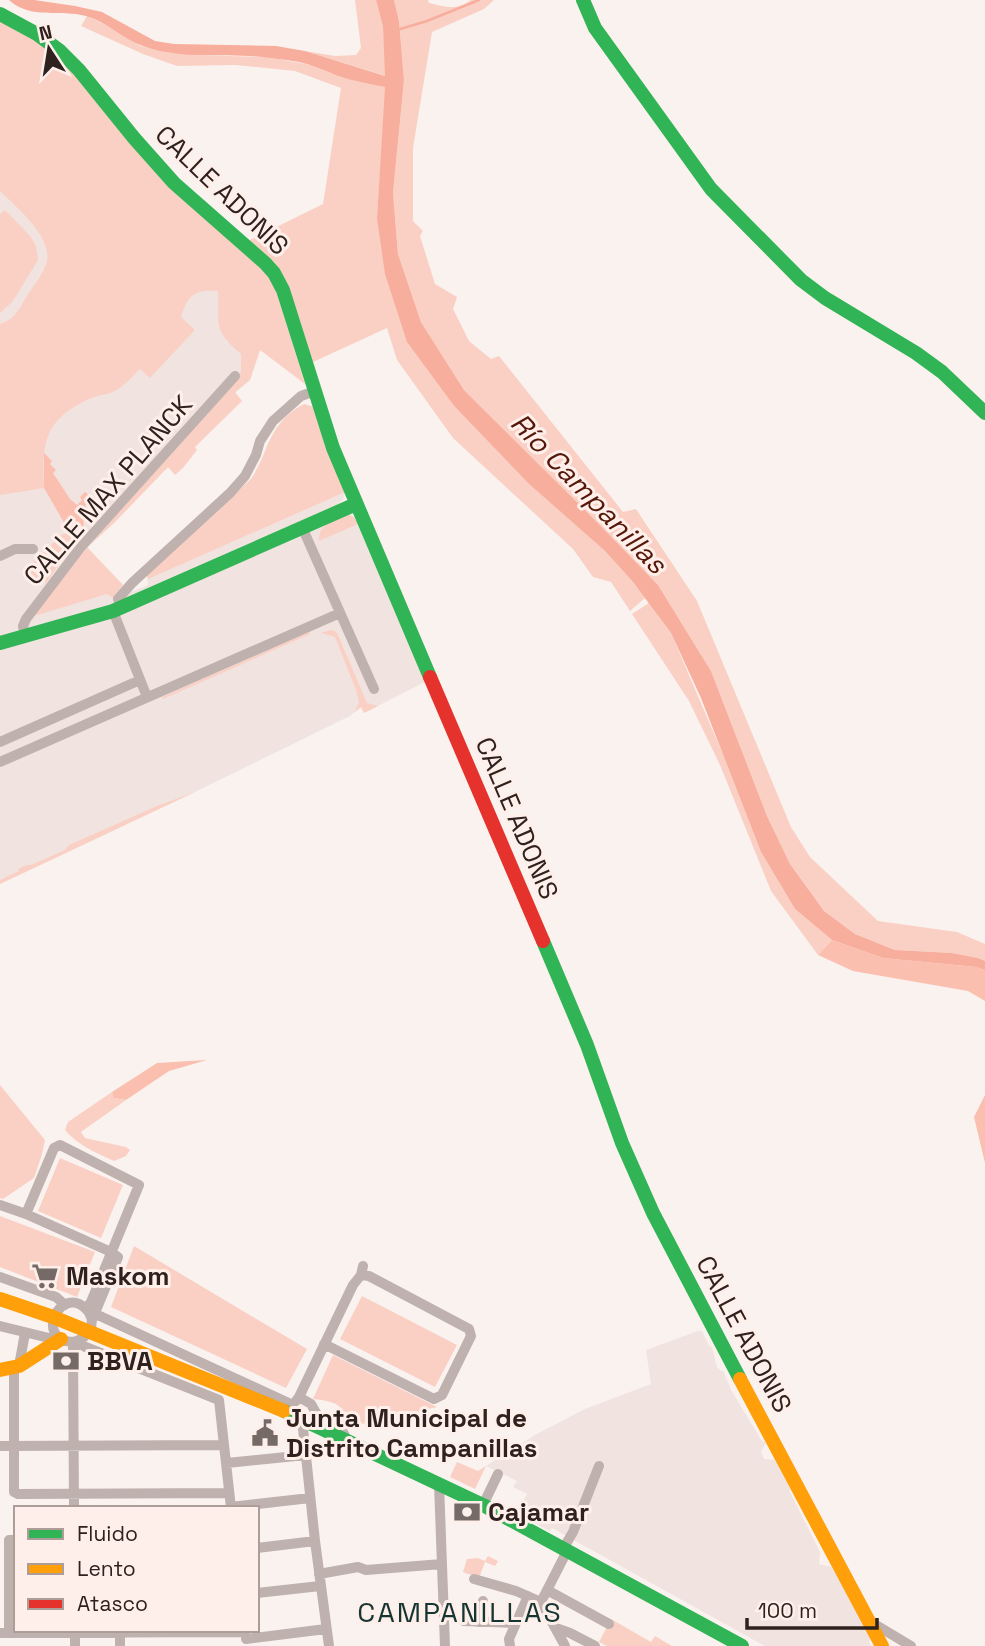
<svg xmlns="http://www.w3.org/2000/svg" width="985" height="1646" viewBox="0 0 985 1646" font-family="'Space Grotesk',sans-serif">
<rect width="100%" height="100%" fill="#faf2ef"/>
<!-- built -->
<path fill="#f1e3df" d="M0,20L44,47L260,349L250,380L235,393L167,468L114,523L87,548L123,585L121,587L128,593L148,585L147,575L251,479L260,466L267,445L276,428L304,404L345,492L343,500L337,505L342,515L354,517L427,681L364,713L361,707L350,716L195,792L0,884Z
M698,1331H702L709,1346L712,1347L717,1367L721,1371L723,1370L731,1390L762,1441H765L766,1443L761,1451L764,1459L775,1460L790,1489L789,1490L820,1552L819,1564L832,1567L871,1636L869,1642L871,1646H765L552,1528L550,1531L516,1514L527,1494L513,1487L517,1481L486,1466L535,1435L585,1409L651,1384L646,1350Z"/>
<!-- green -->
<path fill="#fad0c5" d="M355,0H376L383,27L386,76L305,51L335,56L356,55L361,48Z
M394,0H428L429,3C447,7 456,11 471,0H494L484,9L432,32L413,148V221L423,231L420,236L435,284L457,297L453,309L469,341L491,359L499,356L623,512L636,509L697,601L791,827L810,857L878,921L957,932L985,944V961L978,958L952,953L895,950L855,934L824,911L790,864L767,816L711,671L658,585L596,521L464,390L421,322L398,254L393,193L404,80L399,21Z
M87,16L114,29L141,46L166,52L192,55L267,57L311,65L338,76L386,87L377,218L455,407L529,484L605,551L633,582L645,598L630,611L611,582L593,577L573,549L453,438L397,360L387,328L313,362L282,276L248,241L323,204L341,88L295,71L236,65L177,66L143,54L81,26Z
M0,21C25,31 45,47 65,64L271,274L305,384L260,350L250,380L235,392L242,401L195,447L197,450L183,468L175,475L168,467L114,523L87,547L123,585L113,598L107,594L34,616L80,553L84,551L87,548L86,546L241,372V354C213,330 219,326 218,291C194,289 188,295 181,317L194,329V331L150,378L140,369C133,376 124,386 115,391C107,395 97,395 89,399C44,420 42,442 44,488L0,495V324C16,319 20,307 28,294C35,284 44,273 47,261C52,236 16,207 0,191Z
M5,210L31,237L36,246L38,260L13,301L0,313V214Z
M304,404L314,407L345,492L148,579L147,575L251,479C270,450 269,422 304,404Z
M348,514L354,517L358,524L319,541C318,524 335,520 348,514Z
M80,529L84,533L81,537L82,540L78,545L72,546L46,583L24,572L61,535Z
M649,603L671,633L724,757L761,852L795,909L832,940L818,955L771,891L720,765L689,701L632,614Z
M330,630L335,631L338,635L367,703L378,706L364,713L361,707L355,712L359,702L356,690L335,637L321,633Z
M309,632L310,634L163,699L162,697Z
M195,792L0,884V880L19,871L18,869L27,865H31L65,850L69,845L157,806Z
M0,1085L45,1140L42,1154L34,1178L3,1199L0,1198Z
M112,1092L113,1098L126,1100L81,1132L85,1138L126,1147L130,1150L126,1156L114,1161C97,1153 77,1145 65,1130L68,1122Z
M60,1158L123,1185L101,1238L38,1211Z
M0,1216L95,1252L77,1297L0,1267Z
M134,1246L307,1349L286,1388L111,1307Z
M362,1296L457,1345L435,1387L340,1339Z
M333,1355L437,1407L353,1426C340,1404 339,1402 313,1399Z
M457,1462L478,1471L486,1466L475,1489L450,1477Z
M488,1556L498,1561L495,1566L485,1562L479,1578L463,1572L467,1559L478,1558L485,1561Z
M611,1619L651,1642L655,1636L672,1646H607L599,1642Z"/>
<!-- forest -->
<path fill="#fbbfb0" d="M44,453L52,461L50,464L56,470L53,473L70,499L77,505L82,500L80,497L85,492L89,495C84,508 83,519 84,533L80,529L70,533L44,488Z
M832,940L883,958L976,967L985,970V1001L968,991L853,971L818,955Z
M207,1060L169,1071L126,1100L113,1098L112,1092L157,1063Z
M985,1095V1163L974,1117Z"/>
<!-- water -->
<path fill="#f7ae9c" d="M9,0H34L75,6L102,12L155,41L174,44L276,46L305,51L385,76L383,27L376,0H394L399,21L404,80L393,193L398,254L421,322L464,390L596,521L658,585L711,671L767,816L790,864L824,911L855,934L895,950L952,953L978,958L985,961V970L976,967L883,958L832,940L795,909L761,852L701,698L671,633L633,582L605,551L529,484L455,407L407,342L385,274L377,218L385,87C370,84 354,81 338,76C330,73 322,69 313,66C300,61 285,60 271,58C229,52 184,61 143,46C123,39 107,22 86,16C60,9 31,20 9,0Z"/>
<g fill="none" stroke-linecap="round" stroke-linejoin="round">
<!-- stream -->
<path stroke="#f7ae9c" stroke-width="2.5" d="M397,30L427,21L479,0"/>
<!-- street -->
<path stroke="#beb1ae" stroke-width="10" d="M302,527L374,689
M0,556L15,549H33
M122,607L118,599L132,583L230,493L245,476L256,455L260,441L273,421L301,396L315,391
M113,611L147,697
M25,636L23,626L26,619L80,548L235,376
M0,742L140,680
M0,762L340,613
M0,1205L26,1214L111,1252L118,1257L97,1308L90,1315
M26,1214L54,1148L60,1145L139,1185L91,1302L86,1309
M0,1277L56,1297L65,1305
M90,1315L100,1316L293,1405
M0,1326L49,1338L56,1343
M73,1342C88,1339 99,1322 86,1309C61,1284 33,1340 73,1342L219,1400L231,1508
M73,1342L74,1508
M324,1344L434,1399L442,1395L471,1336L469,1329L369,1276L361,1275
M19,1366L25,1333
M14,1367V1492L18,1494L229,1493
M299,1397L353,1285L361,1275L363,1266
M296,1401L299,1397L311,1404L316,1413L322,1418L341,1428L347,1440
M302,1419L315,1541L329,1646
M0,1446L224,1445
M227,1463L306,1455
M439,1484L445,1646
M483,1505L498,1474
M231,1507L310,1498
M257,1548L315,1541
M563,1549L573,1532L599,1466
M319,1574L358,1567L366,1570L442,1564
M474,1579L516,1591L541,1602L567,1551
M9,1585V1540H16
M547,1590L609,1624
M257,1593L320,1586
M541,1602L565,1646
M464,1621L516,1623
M479,1622L483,1601
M871,1622L911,1646
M556,1628L570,1633L595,1646
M0,1633L245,1632
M9,1633V1585H16
M246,1639L326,1629
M75,1646V1630
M120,1646V1633
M510,1646L509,1639L528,1596"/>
<!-- fast -->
<path stroke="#30b455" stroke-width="14" d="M583,0L595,28L711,189L801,280L825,298L916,353L942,372L985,413
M0,14L37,34L60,51L79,70L134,138L174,183L265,263L274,273L283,290L333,448L430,677
M0,643L113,611L356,504
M543,941L587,1045L622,1143L653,1213L740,1379
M284,1411L483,1505L742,1646"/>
<!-- slow -->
<path stroke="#ff9f0a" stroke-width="14" d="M0,1299L53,1317L284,1411
M0,1370L19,1366L61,1339
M740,1379L882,1646"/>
<!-- jam -->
<path stroke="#e5322d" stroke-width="14" d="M430,677L543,941"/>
</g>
<!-- icons -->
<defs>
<symbol id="supermarket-bare" viewBox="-9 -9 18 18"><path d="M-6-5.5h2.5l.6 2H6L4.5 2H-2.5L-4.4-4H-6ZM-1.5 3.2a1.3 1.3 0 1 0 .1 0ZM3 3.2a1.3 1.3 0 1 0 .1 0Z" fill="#766a66" stroke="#ffefea" stroke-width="2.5" paint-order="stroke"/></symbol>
<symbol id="bank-bare" viewBox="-9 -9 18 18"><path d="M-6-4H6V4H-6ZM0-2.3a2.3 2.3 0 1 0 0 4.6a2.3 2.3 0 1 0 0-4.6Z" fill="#766a66" stroke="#ffefea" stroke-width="2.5" paint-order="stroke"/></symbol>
<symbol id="civic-bare" viewBox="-9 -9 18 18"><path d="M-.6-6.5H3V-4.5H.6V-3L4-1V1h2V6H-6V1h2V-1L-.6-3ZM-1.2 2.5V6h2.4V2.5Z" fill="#766a66" stroke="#ffefea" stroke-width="2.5" paint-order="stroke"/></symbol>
</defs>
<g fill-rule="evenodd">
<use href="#supermarket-bare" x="26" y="1257" width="38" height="38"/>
<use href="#bank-bare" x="47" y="1342" width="38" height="38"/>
<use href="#civic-bare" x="246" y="1414" width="38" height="38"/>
<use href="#bank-bare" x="448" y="1493" width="38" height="38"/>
</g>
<g text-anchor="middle" stroke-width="6" stroke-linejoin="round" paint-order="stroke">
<!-- street labels -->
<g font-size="26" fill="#2f211d" stroke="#ffefea">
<text transform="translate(222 190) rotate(44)" y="9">CALLE ADONIS</text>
<text transform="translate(108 490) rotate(-49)" y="9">CALLE MAX PLANCK</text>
<text transform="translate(517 818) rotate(67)" y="9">CALLE ADONIS</text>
<text transform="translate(744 1334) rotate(62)" y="9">CALLE ADONIS</text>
</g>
<!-- poi labels -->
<g font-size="26" font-weight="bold" fill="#2f211d" stroke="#ffefea" text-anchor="start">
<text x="66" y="1285">Maskom</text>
<text x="87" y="1370">BBVA</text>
<text x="286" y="1427">Junta Municipal de<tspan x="286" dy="30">Distrito Campanillas</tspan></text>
<text x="488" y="1521">Cajamar</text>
</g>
<!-- water labels -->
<g font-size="28" font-style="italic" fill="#551708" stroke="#ffefea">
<text transform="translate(589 493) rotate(46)" y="10">Río Campanillas</text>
</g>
<!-- neighbourhood labels -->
<g font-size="28" letter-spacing="2" fill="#143531" stroke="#ffefea">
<text x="460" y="1622">CAMPANILLAS</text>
</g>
</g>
<!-- legend -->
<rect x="14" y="1506" width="245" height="126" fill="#ffefea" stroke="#ac9d98" stroke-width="2"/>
<rect x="28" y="1529" width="35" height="10" fill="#30b455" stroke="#ac9d98" stroke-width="2"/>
<text x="77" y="1541" font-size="21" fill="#2f211d">Fluido</text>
<rect x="28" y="1564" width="35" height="10" fill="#ff9f0a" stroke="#ac9d98" stroke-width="2"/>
<text x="77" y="1576" font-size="21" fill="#2f211d">Lento</text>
<rect x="28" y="1599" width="35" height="10" fill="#e5322d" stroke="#ac9d98" stroke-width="2"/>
<text x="77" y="1611" font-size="21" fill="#2f211d">Atasco</text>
<!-- north arrow -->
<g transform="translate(49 49) rotate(348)" stroke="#ffefea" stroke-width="5" paint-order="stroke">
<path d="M0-5L12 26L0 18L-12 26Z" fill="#2f211d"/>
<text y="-10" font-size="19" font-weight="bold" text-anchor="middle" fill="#2f211d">N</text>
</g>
<!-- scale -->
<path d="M747 1618v10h130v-10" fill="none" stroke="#2f211d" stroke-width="3.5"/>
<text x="758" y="1618" font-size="21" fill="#2f211d" stroke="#ffefea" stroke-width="5" paint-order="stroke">100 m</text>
</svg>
